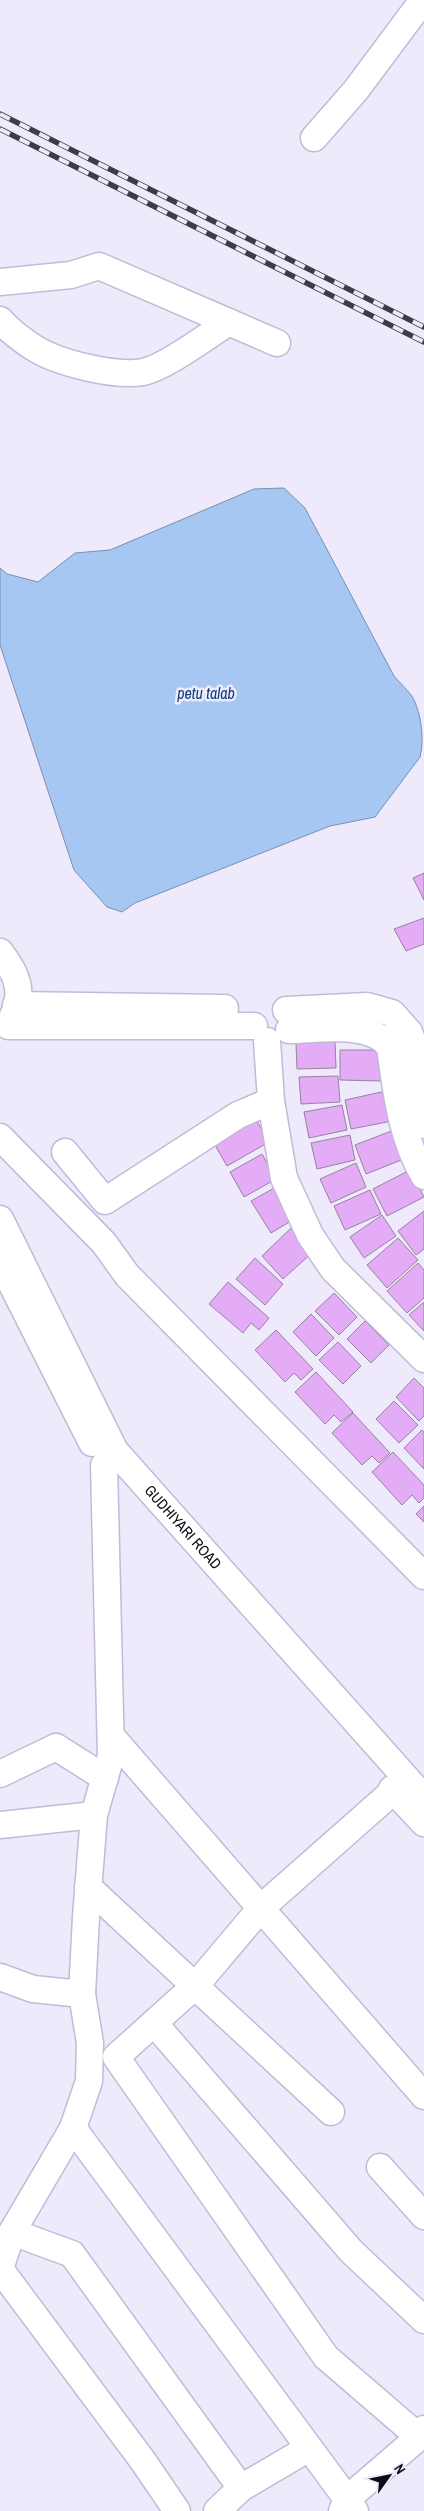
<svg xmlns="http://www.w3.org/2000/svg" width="424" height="2511" viewBox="0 0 424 2511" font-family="'Archivo Narrow',sans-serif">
<rect width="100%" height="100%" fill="#eeeafc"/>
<!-- water -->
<path fill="#a7c7f3" stroke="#798fb0" d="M284,488L305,508L394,676C400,683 410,692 414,700C422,717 424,741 420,757L375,817L330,826L135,903L122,912L107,907L74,870L0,645V568L7,574L38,582L75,553L110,550L254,489Z"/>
<!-- building -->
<path fill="#e4abf6" stroke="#96849c" d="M424,873V900L413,878Z
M424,918V944L406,951L394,929Z
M335,1042L336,1068L297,1069L296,1043Z
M340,1050H382L381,1081L340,1080Z
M338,1076L340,1102L301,1104L299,1077Z
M386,1091L392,1121L351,1129L345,1100Z
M342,1105L347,1130L309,1138L304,1112Z
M254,1116L269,1142L227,1166L212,1140Z
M394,1130L404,1159L366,1174L355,1145Z
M350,1135L355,1160L317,1169L311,1143Z
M262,1154L276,1179L244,1197L230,1172Z
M356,1163L366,1187L331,1203L320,1179Z
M410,1170L424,1197L387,1216L373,1189Z
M276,1187L296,1218L271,1233L251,1201Z
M370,1190L381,1214L345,1230L334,1206Z
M424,1211V1249L416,1255L398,1231Z
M382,1215L396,1236L364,1258L350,1237Z
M291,1228L313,1252L283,1279L262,1256Z
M398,1238L418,1260L387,1288L367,1265Z
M255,1258L283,1284L265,1305L236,1279Z
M418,1263L424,1270V1298L407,1313L387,1291Z
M228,1282L269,1318L259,1330L251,1323L243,1333L209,1304Z
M334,1293L357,1317L339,1335L315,1311Z
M424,1302V1331L409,1315Z
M311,1314L334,1338L316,1356L293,1332Z
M365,1321L389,1345L371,1363L347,1339Z
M276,1330L313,1369L301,1380L294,1373L285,1382L255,1350Z
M338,1342L361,1366L343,1384L319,1360Z
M316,1372L353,1412L341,1422L334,1415L325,1424L295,1392Z
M414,1378L424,1388V1416L419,1421L396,1397Z
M394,1401L418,1425L399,1443L376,1419Z
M353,1413L390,1453L379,1463L372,1456L362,1465L332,1433Z
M422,1430L424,1432V1469L404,1448Z
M393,1452L424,1485V1498L419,1503L412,1495L402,1505L372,1472Z
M424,1506V1522L416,1514Z"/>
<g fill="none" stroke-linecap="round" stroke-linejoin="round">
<defs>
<g id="minor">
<path d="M314,138L356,90L423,0"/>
<path d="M0,282L71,275L99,266L277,343"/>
<path d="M0,320C10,331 23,341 36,349C59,363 115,377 143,372C166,367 207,336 229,322"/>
<path d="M0,952C18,975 25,993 11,1020"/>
<path d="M16,1005L225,1008"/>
<path d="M286,1010L367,1006L392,1013L409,1032L416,1050L417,1092L424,1125"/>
<path d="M8,1026H254"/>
<path d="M289,1030C319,1030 371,1020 390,1047C396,1091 401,1137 424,1176"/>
<path d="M267,1041L271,1101L284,1178L310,1235L333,1269L424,1359"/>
<path d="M0,1137L104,1243L127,1275L424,1576"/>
<path d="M65,1152L105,1201L238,1115L271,1101"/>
<path id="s1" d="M0,1219L115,1451L424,1798"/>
<path d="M0,1261L92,1443"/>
<path d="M111,1736L424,2096"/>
<path d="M0,1774L56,1747L105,1778"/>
<path d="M407,1779L261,1908L196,1985L116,2057L326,2357L419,2437"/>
<path d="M392,1789L424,1823"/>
<path d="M0,1825L94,1815"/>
<path d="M88,1887L331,2112"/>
<path d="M0,1977L33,1989L82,1994"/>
<path d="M154,2023L351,2251L424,2320"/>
<path d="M73,2128L347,2499L342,2511"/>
<path d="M380,2167L424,2216"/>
<path d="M12,2232L72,2254L241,2488"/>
<path d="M0,2269L12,2232L73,2128L89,2081L90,2043L82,1994L86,1917L94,1815L111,1756L104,1465L115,1451"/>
<path d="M0,2269L143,2461L177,2511"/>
<path d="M217,2511L241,2488L309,2448"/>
<path d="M355,2511L347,2499L419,2437L424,2429"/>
</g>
</defs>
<!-- minor casing -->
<use href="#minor" stroke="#c2bad7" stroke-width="29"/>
<!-- minor -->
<use href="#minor" stroke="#fff" stroke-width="26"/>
<defs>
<path id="rail" d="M0,114L424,327
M0,129L424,342"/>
</defs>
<!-- rail casing -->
<use href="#rail" stroke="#3e3b47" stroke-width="5.5"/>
<!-- rail -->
<use href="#rail" stroke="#eeeafc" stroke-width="4" stroke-dasharray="11" stroke-linecap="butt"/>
</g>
<g text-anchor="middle" stroke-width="5" stroke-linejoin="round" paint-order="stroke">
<!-- street labels -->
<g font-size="15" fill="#0e0b15" stroke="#eeeafc">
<text dy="5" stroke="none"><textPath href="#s1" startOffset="361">GUDHIYARI ROAD</textPath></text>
</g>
<!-- water labels -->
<g font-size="16" font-style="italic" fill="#0e3f7f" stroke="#eeeafc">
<text x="206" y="699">petu talab</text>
</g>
</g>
<!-- north arrow -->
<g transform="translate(389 2476) rotate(57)" stroke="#eeeafc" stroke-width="4" paint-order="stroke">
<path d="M0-4L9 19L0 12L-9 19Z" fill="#0e0b15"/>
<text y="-8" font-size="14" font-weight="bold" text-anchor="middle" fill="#0e0b15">N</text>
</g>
</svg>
